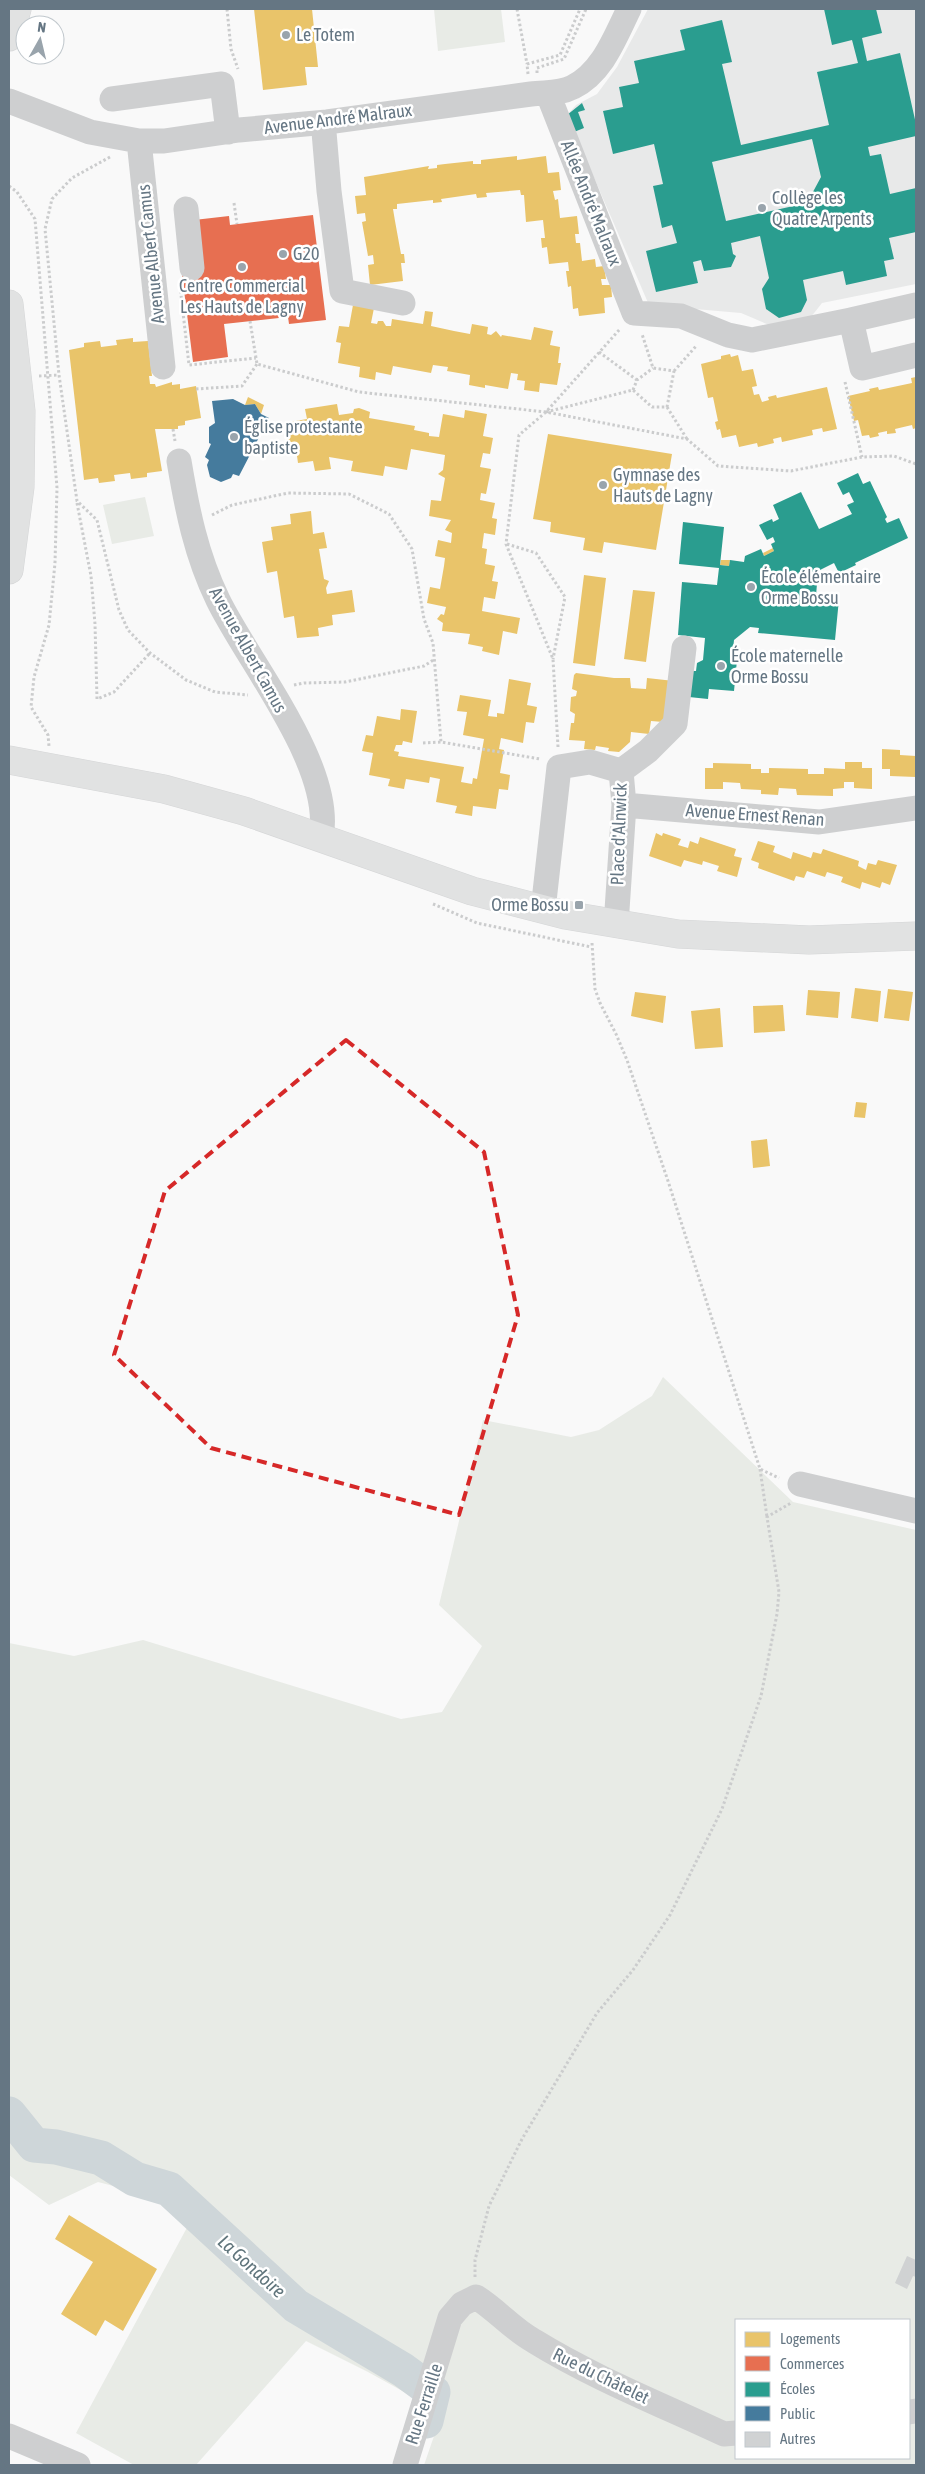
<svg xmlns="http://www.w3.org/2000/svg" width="925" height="2474" viewBox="0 0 925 2474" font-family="'Asap Condensed',sans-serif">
<rect width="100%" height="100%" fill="#f9f9f9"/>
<!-- built -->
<path fill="#e8e9e9" d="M648,9H916V284L822,303L807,322L776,328L741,313L649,305L567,115L576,105L597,94L617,67Z"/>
<!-- green -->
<path fill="#e8ebe6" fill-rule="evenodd" d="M434,9H501L505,42L438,51Z
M145,497L154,536L112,544L103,505Z
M663,1377L793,1502L916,1530V2465H424L442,2413L368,2372L306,2341L196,2465H134L76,2433L190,2222L163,2199L98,2182L49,2205L9,2175V1643L74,1656L143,1640L401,1719L442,1712L482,1646L439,1605L483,1420L571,1437L599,1430L652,1396ZM736,2320H909V2458H736Z"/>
<!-- homes -->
<path fill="#e9c46a" d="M254,9H312L318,67H305L307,85L263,90Z
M517,156V160L546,156L548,173L559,172L561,190L553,191L555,200L558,199L560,218L577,216L579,234H575L576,243H580L582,261L595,259L596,267L604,266L606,279H601L602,285H611L612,297L604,298L605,313L579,316L578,308L573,309L571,286L568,287L566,271H569L568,262L549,264L547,247L542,248L541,238H545L543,220L526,222L524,195H521L520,190L486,193L487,197L477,198L476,194L441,199L442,202L433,203V200L397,204V209H393L395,221L401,254H404L405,263H401L403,281L370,285L368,265L374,264L373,255L368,256L362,222L366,221L365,213L357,214L355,196L366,195L364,177L429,166L428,169L437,168V165L445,164L473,161V164H481V160Z
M353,305L374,308L371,323L377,324L378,321H383L386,326H391L392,319L423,324L425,311L433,312L431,326L454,331L470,334L472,324L488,327L487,334L491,335L496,331L501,337L502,335L531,340L534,327L553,331L550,345L560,347L558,363H561L557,385L540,383L539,392L524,390L525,381L517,380L518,374L511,373L508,389L485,385V388L469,385L470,375L447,371L448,367L433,365L431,373L393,366L391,375L376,372L375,380L359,377L360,367L338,363L341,343L336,342L339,326L349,327Z
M133,338V342L148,341L152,376H149L150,384H155L156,387L172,382V385L180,384V389L196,386L201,418L185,421V425L178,426V429H155L162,471L147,473V477L131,479L130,473L114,475L115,481L99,483L98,478L84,480L69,350L84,347V343L100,341L101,347L117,345L116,340Z
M730,354L731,357L738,355L742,371L753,369L757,386L752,387L754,395L759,394L762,402L769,400L768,397L776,395L777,398L827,387L837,429L823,432L822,428L812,430L813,435L782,442L781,437L773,439L774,443L758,447L757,443L739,447L736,435L722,438L720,429L717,430L715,422L718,421L713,397L708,398L701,364L721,359V356Z
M916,377V428L913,429L912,425L895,429L896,433L887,434V431L878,433L879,436L870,438L869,435L862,436L858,420L854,421L848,396L870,391L869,389L878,387L879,390L912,383L911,378Z
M248,397L264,405L261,414L255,404L245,405Z
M337,404L339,415L353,413L354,409L359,408L370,412L369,418L415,426L414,430L429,433V436L439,437L443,414L464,418L465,410L487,414L483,436L493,438L490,454L483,453L480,467L491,469L486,494L481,493L480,500L495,503L492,518L497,519L495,535L484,533L482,548L487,549L485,564L495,566L492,581L498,582L495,599L484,597L482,611L520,618L517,634L503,631L499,655L482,651L483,647L468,644L470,634L442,631L443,623L437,619L441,614L444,615L446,607L427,603L430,587L440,589L444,566L445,558L435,556L438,540L451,543L452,533L445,530L451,520L429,516L431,500L441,501L445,478L438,474L443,470L445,455L411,449L407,470L385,466L383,476L351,471L353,461L329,457L331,469L315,471L313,461L298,463L295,442L287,444L284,423L307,419L305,409Z
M548,434L672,454L656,550L604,542L602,553L583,550L585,538L550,532L551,522L533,519Z
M311,511L313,534L324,532L327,548L319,549L324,579L329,581L326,588L327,594L352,590L355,612L332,615L333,625L318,628L319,636L297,638L294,616L284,618L277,571L267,573L262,542L273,540L271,527L291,524L290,514Z
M773,548L774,551L764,556L763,553Z
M721,560H730L729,566L720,565Z
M584,575L606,578L595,666L573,663Z
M633,590L655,592L646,662L624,659Z
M576,673L614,678H630L631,688L646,689L647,678L674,681L663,722L651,721L649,734L631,732L630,742L619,752L608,751L609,748L596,746L595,750L584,749L585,741L569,740L571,723H574L575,714L570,711L571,697L576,696L577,691L572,689L574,675Z
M509,679L531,683L527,705L537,707L534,723L526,722L523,743L501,738L499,749L504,750L500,773L510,775L508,790L499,789L496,809L473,806L472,816L455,813L457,806L436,802L440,779L430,777L429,783L406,779L404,789L388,786L390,779L369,775L373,753L362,751L366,735L373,736L377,716L400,720L401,709L417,711L412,743L403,741L402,745H396L394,751L399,752L398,756L464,767L461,782L472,784L473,778L477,779L484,739L463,735L467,712L457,711L460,695L491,700L488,716L497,717V713L504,714Z
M882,749L900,750V755L916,756V777L890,776V769H882Z
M845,762H862V768H872V789L854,788V782H844V788L833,789V796L797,795L796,789L779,788L778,795L761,794V790L741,789L740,783L723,782V789H705V768H713V763L751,764V769H761V773H769V768L808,769V774H824V768L845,769Z
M656,833L662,836L663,833L681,839L678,845L688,848L690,841L698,844L700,837L736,849L734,856L742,858L737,877L717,871L719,866L703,861L702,865L684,860L681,867L649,856Z
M758,841L775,846L773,852L791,859L793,852L811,858L813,852L821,854L823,849L859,861L858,866L866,870L868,863L876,865L878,860L897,865L890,885L882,882L880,888L862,882L860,889L841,882L843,877L827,872L825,877L807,871L804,878L796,876L794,881L758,868L759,863L751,860Z
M855,988L881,991L878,1022L851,1018Z
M888,989L913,992L909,1021L884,1018Z
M808,990L840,992L838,1018L806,1015Z
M635,992L666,996L663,1023L631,1016Z
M783,1005L785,1031L754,1033L753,1006Z
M720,1008L723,1047L695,1049L691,1011Z
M856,1102L867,1103L865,1118L854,1117Z
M767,1139L770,1166L753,1168L751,1141Z
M69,2215L157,2269L123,2331L105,2320L96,2336L61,2314L93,2262L55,2239Z"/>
<!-- shops -->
<path fill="#e76f51" d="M313,215L326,320L289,324L288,317L224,324L228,357L193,362L182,274L194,220L229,216L230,225Z"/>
<!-- schools -->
<path fill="#2a9d8f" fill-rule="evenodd" d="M824,9H876L882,33L862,38L867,61L900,53L916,124V136L868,147L870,156L881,154L890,194L916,188V232L889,238L894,259L884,261L887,276L846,285L843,271L803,280L807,300L801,312L779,318L766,309L762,289L769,278L760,236L731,243L733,254L736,256L731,267L704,271L701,260L693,262L698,283L656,292L646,251L677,243L672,225L662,228L653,186L663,184L654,144L613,154L603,111L623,107L619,87L639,83L634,61L685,50L680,30L722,20L732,62L722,64L741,145L829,125L817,72L858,63L852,40L832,45ZM812,139L821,177L807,203L726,221L712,162Z
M582,103L585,110L578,112L584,128L574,132L567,115Z
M858,473L863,484L870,481L887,517L885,519L887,523L899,518L908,538L855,563L856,565L839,573L834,563L818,571L816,596L839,599L835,640L758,633L759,628L750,627L734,640L733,650H738L734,691L709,689L708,699L689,697L691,671H696L697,663L703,660L705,638L678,635L682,582L717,585L719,568L679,564L683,522L724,527L720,565L729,566L730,560L744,562L745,556L761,549L764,556L774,551L771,544L775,542L773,537L767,540L759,525L772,519L773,522L779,519L773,505L801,492L819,529L852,514L847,505L854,502L849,492L843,495L837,483Z"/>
<!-- public -->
<path fill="#457b9d" d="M233,399L245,405L255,404L261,414L269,418L239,476L233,474L231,478L221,482L210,477L207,465L209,460L205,457L211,444L209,443V427L215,423L212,401Z"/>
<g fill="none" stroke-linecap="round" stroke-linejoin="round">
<!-- river -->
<path stroke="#ced6d9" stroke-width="35" d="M9,2114L34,2145L56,2147L101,2158L135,2179L169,2189L296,2306L403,2370L433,2392L426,2421"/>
</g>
<!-- building -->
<path fill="#d0d2d3" d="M907,2256L916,2260V2277L913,2276L907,2289L895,2283Z"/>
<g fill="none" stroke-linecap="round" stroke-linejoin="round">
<defs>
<path id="major" d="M9,37L17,9
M9,304L21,411L20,487L9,570
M9,760L164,789L244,811L472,891L565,915L678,934L809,940L916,936"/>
</defs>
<!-- major casing -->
<use href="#major" stroke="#d5d6d7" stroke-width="29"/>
<!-- path -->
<path stroke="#cbcccd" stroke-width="3" stroke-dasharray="2.5 2.5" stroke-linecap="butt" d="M227,9L231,49L238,69
M517,9L527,64
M537,73V68L564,59L586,9
M528,74L527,64L560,55L580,9
M110,157L72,178L52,199L45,229L59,375L77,501L97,520L119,610L128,630L150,653L186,680L215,692L248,695
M9,186L17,192L35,219L57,488L55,563L49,625L34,677L31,707L48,735L49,746
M234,203L237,224
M180,286L189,365L256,358
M250,321L257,364L359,392L546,412L687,439L718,466L791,471L862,457L894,456L916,464
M599,352L637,380
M674,371L697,345
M39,376L59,375
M845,382L862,457
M196,389L242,386L257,364
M633,390L637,380L653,368
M667,407L687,439
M546,412L633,390L652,407H667L674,371L653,368L642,334
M173,429L175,441
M77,503L91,576L95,624L97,699L114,692L150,653
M212,515L232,505L288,493L349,494L389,514L412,549L424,619L433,643L441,742
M507,544L536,553L565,597L553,659
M294,685L304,683L345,682L424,666L435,659
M423,743L441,742L540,759
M558,747L553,659L506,544L519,435L546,412L620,329
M433,904L477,923L591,947
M592,943L595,989L600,1003L616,1034L627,1060L668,1181L760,1469L779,1478
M760,1469L767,1517
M475,2277V2260L489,2206L522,2139L597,2013L633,1970L670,1915L722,1809L761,1696L777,1614L779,1592L767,1517L791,1503"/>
<!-- minor -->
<path stroke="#cecfd0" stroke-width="25" d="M548,94L634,313L681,316L728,335L752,340L851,320
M112,99L222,84L228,132
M9,101L90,132L139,141H164L239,130L327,122L531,94C545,92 560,94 573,87C603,72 615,37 629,9
M327,122L324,132L329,191L342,291L403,303
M139,141L163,367
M186,209L192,268
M916,305L851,320L862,368L916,355
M179,461C187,509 196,555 218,600C248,662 335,767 321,837
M621,771L648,751L675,724L684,648
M624,805L819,822L916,808
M543,910L559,767L590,762L621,771L624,805L616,925
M800,1484L916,1511
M909,2412L916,2411
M9,2436L78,2465
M405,2465L450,2318L462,2304L476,2297C497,2310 512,2329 534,2341C594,2378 660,2404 724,2434L736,2433"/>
<!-- major -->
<use href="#major" stroke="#e1e2e2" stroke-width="28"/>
</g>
<!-- marked area -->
<path fill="none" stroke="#d62828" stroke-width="4" stroke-dasharray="10 6" stroke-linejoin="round" d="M346,1040L484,1152L518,1315L459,1515L211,1448L114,1355L165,1191Z"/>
<!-- markers -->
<g fill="#99a4ac" stroke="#fff" stroke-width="2">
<circle cx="286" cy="35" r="5"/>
<circle cx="762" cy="208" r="5"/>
<circle cx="283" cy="254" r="5"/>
<circle cx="242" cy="267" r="5"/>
<circle cx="234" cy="437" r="5"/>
<circle cx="603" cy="485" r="5"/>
<circle cx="751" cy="587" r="5"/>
<circle cx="721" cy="666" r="5"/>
<rect x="574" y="900" width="10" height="10" rx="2.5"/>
</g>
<g text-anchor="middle" stroke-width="5" stroke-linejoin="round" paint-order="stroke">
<!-- poi labels -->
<g font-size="18" fill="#657683" stroke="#fff" text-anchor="start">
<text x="296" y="41">Le Totem</text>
<text x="772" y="204">Collège les<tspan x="772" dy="21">Quatre Arpents</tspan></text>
<text x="293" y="260">G20</text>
<text x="242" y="292" text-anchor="middle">Centre Commercial<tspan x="242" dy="21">Les Hauts de Lagny</tspan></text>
<text x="244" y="433">Église protestante<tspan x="244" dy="21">baptiste</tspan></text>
<text x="613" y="481">Gymnase des<tspan x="613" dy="21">Hauts de Lagny</tspan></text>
<text x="761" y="583">École élémentaire<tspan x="761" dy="21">Orme Bossu</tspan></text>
<text x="731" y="662">École maternelle<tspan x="731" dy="21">Orme Bossu</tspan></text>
<text x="569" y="911" text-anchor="end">Orme Bossu</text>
</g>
<!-- street labels -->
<g font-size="18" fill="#657683" stroke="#fff">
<text transform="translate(338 119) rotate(-7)" y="6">Avenue André Malraux</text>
<text transform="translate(591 203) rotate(68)" y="6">Allée André Malraux</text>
<text transform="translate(151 254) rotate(-96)" y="6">Avenue Albert Camus</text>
<text transform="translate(248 650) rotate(61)" y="6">Avenue Albert Camus</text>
<text transform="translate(755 815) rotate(4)" y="6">Avenue Ernest Renan</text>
<text transform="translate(619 834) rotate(-88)" y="6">Place d'Alnwick</text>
<text transform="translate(601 2376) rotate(26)" y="6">Rue du Châtelet</text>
<text transform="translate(424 2404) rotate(-72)" y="6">Rue Ferraille</text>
</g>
<!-- water labels -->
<g font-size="19" font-style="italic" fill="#60757c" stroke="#fff">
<text transform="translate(252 2266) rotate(42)" y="7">La Gondoire</text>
</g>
</g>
<!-- border -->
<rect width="925" height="2474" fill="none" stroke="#657683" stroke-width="20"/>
<!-- legend -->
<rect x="735" y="2319" width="175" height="140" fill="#ffffff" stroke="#c1c8cd"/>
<rect x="745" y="2332" width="25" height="15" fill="#e9c46a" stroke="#c1c8cd"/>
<text x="780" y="2344" font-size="15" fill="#657683">Logements</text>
<rect x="745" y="2356" width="25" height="15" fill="#e76f51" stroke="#c1c8cd"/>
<text x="780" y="2369" font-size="15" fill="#657683">Commerces</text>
<rect x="745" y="2382" width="25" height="15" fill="#2a9d8f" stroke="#c1c8cd"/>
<text x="780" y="2394" font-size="15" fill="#657683">Écoles</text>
<rect x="745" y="2406" width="25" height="15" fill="#457b9d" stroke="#c1c8cd"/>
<text x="780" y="2419" font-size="15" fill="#657683">Public</text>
<rect x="745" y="2432" width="25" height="15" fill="#d0d2d3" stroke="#c1c8cd"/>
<text x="780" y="2444" font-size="15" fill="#657683">Autres</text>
<!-- north arrow -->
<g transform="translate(40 40) rotate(8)"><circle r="24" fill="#ffffff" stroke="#c1c8cd"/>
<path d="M0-4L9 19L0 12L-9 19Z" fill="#99a4ac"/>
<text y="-8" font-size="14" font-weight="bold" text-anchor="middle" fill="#657683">N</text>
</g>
</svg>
